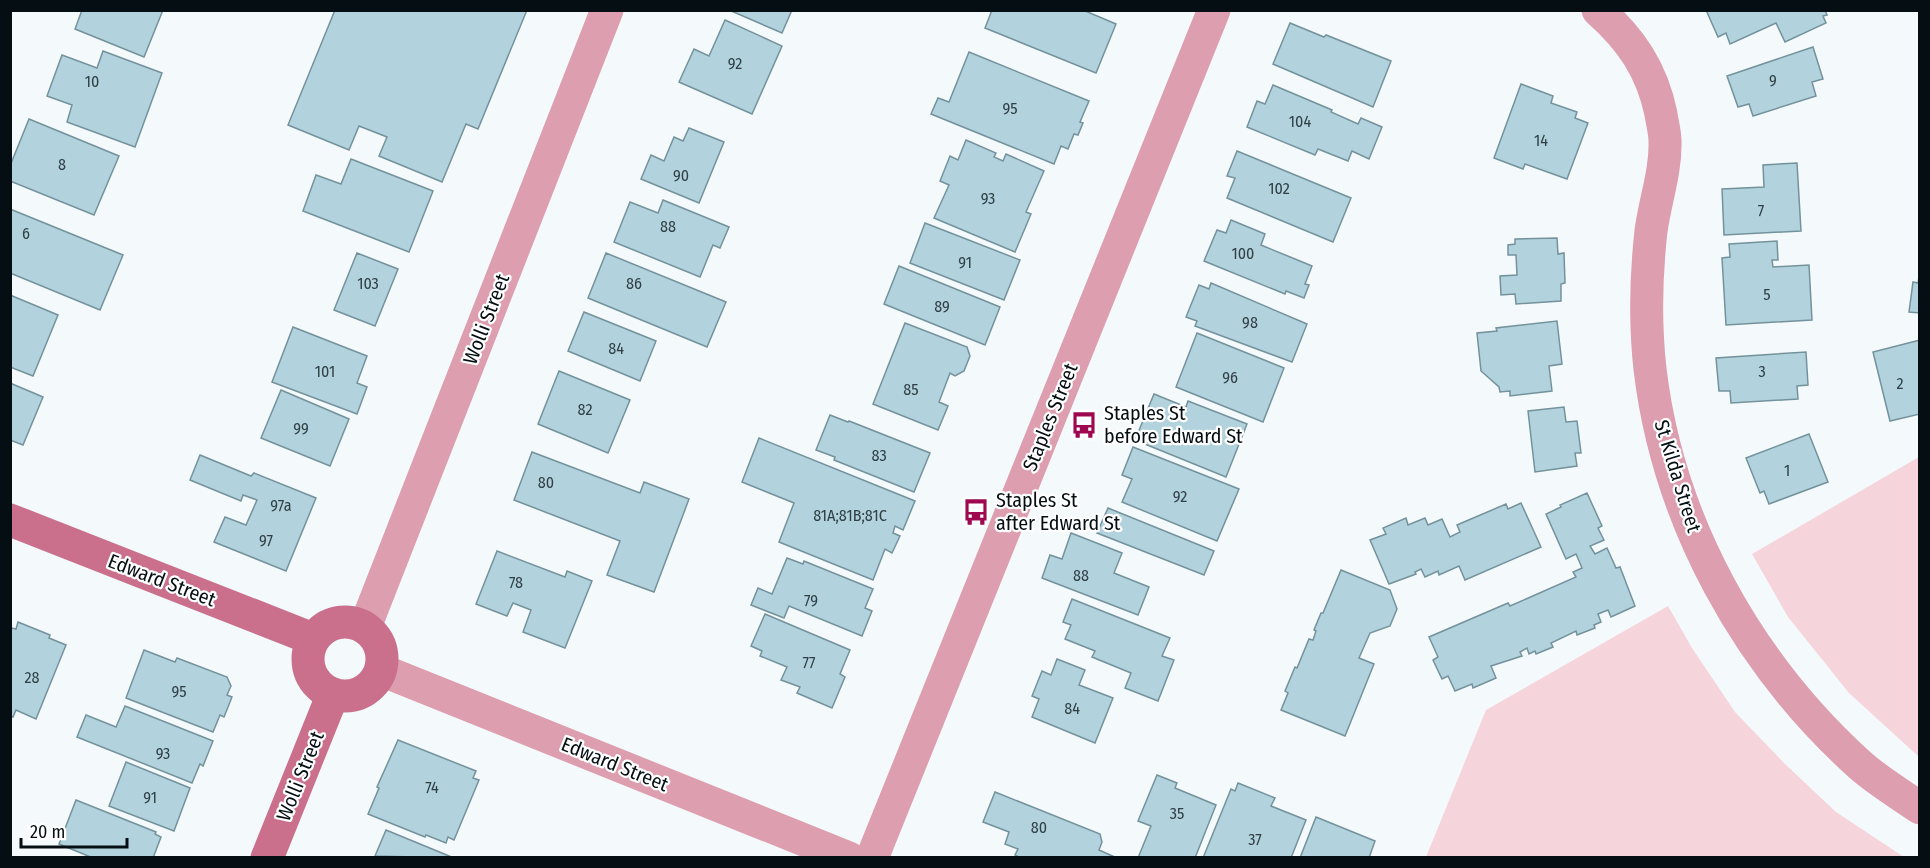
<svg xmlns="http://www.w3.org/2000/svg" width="1930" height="868" font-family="'Fira Sans Condensed',sans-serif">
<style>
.green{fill:#f6d4dc}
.building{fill:#b2d2dd;stroke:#74929c;stroke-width:1.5}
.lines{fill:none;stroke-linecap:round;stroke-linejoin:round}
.street{stroke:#dd9eaf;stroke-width:33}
.secondary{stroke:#ca708c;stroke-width:33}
.labels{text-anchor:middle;stroke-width:4.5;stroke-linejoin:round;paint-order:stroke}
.number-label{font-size:16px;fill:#304046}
.street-label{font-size:20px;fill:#050f13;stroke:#fff}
.poi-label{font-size:20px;fill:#050f13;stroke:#fff;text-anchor:start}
</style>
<rect width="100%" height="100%" fill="#f4fafc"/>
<g class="green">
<path d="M1919 457V757L1849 693 1788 617 1752 554Z"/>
<path d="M1668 606 1692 648 1735 712 1784 763 1836 812 1904 857H1426L1486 710Z"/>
</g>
<g class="building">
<path d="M82 10H163L144 57 75 29Z"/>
<path d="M335 10H527L478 129 466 124 442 182 379 156 387 137 359 126 349 150 288 125Z"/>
<path d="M729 10H792L782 33Z"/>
<path d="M992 10H1083L1116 24 1096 73 985 28Z"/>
<path d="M1706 10H1825L1827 15 1823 16 1826 23 1785 42 1776 23 1730 44 1726 33 1718 37Z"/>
<path d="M725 20 782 46 752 114 679 82 694 49 709 56Z"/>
<path d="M1290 23 1324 37 1326 35 1391 61 1373 107 1273 64Z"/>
<path d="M1813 47 1823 79 1812 82 1816 96 1753 116 1749 104 1738 107 1727 76Z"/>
<path d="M103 51 162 73 135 147 67 122 72 105 47 96 62 55 97 68Z"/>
<path d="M969 52 1089 101 1080 122 1083 123 1078 135 1074 134 1068 149 1061 146 1054 164 931 114 938 98 949 102Z"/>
<path d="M1521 84 1553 96 1551 103 1577 112 1575 118 1588 123 1567 179 1525 164 1523 169 1494 158Z"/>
<path d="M1273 85 1332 110 1331 112 1358 124 1361 118 1382 127 1369 159 1352 151 1348 161 1318 149 1315 155 1247 127 1257 101 1265 104Z"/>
<path d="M29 119 119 156 94 215 10 181V166Z"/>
<path d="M689 128 724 142 699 203 641 179 651 155 664 161 674 137 683 141Z"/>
<path d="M966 140 996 153 994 157 1003 161 1006 154 1044 171 1026 212 1031 214 1015 252 934 218 949 185 940 181 950 156 958 160Z"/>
<path d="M1237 151 1351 198 1333 242 1227 198 1235 178 1227 176Z"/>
<path d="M351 159 433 191 409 252 303 211 316 175 341 184Z"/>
<path d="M1797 163 1801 231 1724 235 1722 189 1764 187 1763 165Z"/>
<path d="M663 200 729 227 720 248 713 245 700 277 614 242 630 202 658 213Z"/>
<path d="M10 209 123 255 100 310 10 273Z"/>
<path d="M1231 220 1265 234 1261 245 1312 266 1305 284 1309 285 1304 298 1286 291 1285 294 1204 261 1217 230 1226 233Z"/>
<path d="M925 223 1020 260 1004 300 910 263Z"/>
<path d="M1557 238 1558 254 1564 253 1565 283 1561 284V301L1516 304 1515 294 1501 295 1500 276 1517 275 1516 255H1508V245L1515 244V239Z"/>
<path d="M1777 241 1778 260H1772L1773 267 1809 265 1812 320 1726 325 1722 258 1730 257 1729 244Z"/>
<path d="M357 253 398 269 375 326 334 310Z"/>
<path d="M606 253 726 302 707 347 588 298Z"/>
<path d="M899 266 1000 307 985 345 884 304Z"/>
<path d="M1920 271V313L1909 312 1913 282 1918 283Z"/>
<path d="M1211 283 1307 324 1292 362 1195 326 1197 321 1186 317 1199 285 1209 289Z"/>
<path d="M10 295 58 315 33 376 10 367Z"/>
<path d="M584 312 656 341 640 381 568 351Z"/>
<path d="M1557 321 1562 364 1549 366 1552 391 1510 396V391L1500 392 1499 387 1481 371 1477 333 1497 331 1496 328Z"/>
<path d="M905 323 967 347 970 356 964 371 955 376 950 373 939 402 948 406 938 430 873 404Z"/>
<path d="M293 327 367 356 357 383 367 387 357 414 272 382Z"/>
<path d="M1197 333 1284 368 1263 422 1176 387Z"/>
<path d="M1920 340V414L1890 421 1873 352Z"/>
<path d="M1806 352 1808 385 1797 386 1798 399 1731 403 1730 391H1719L1716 358Z"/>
<path d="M559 371 630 400 608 453 538 424Z"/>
<path d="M10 383 43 397 23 445 10 440Z"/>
<path d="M281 390 349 419 330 466 261 438Z"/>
<path d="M1154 394 1186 407 1188 401 1247 424 1226 477 1135 440Z"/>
<path d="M1564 407 1566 422 1577 421 1581 453H1575L1577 466 1535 472 1528 411Z"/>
<path d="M830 415 848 422 849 421 930 453 914 492 834 460 835 457 816 450Z"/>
<path d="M1809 434 1828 482 1769 504 1764 491 1760 493 1746 458Z"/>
<path d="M759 438 915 501 903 530 895 526 893 533 900 536 892 553 885 549 873 580 779 542 794 503 742 482Z"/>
<path d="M1133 447 1239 489 1217 541 1122 502 1132 479 1122 475Z"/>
<path d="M532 452 640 493 644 482 689 499 654 592 607 575 620 541 514 500Z"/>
<path d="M200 455 251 476 254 473 316 498 286 571 214 542 225 517 246 525 257 500 243 495 241 501 190 480Z"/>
<path d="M1587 493 1602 526 1598 528 1604 540 1590 546 1595 554 1607 548 1616 568 1620 567 1635 606 1611 617 1608 610 1598 614 1601 622 1594 625 1595 628 1577 635 1576 631 1551 643 1553 647 1536 654 1535 651 1529 654 1527 648 1520 652 1522 656 1491 666 1496 678 1473 688 1472 684 1455 691 1448 676 1442 679 1433 660 1438 657 1429 637 1508 603 1510 606 1576 577 1573 572 1582 568 1576 554 1566 559 1546 514 1561 507 1560 505Z"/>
<path d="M1521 503 1541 547 1465 580 1459 566 1439 575 1438 571 1425 577 1421 569 1415 572 1416 574 1389 584 1370 540 1386 534 1383 528 1406 518 1408 525 1425 518 1428 525 1442 519 1450 537 1460 532 1457 525 1506 504 1508 509Z"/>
<path d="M1108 508 1214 551 1204 575 1097 533Z"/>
<path d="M1071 533 1122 553 1114 573 1149 587 1138 615 1042 578 1050 555 1062 559Z"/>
<path d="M497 551 565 577 567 571 592 581 565 648 523 632 531 610 513 603 507 616 476 604Z"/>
<path d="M787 558 803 564 804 561 873 589 865 608 872 611 862 636 789 606 784 618 751 605 758 588 772 594Z"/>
<path d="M1341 570 1390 590 1397 609 1390 626 1370 633 1359 658 1374 664 1345 736 1281 710 1288 693 1285 691 1295 667 1297 668 1309 639 1313 640 1316 631 1314 630 1321 613H1323Z"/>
<path d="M1072 599 1170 638 1162 656 1174 660 1158 701 1125 688 1131 673 1092 657 1095 651 1065 639 1071 625 1063 622Z"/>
<path d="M765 614 850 650 840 674 845 677 832 708 797 693 800 687 781 680 787 667 760 656 762 651 751 646Z"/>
<path d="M18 622 50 635 49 638 66 645 36 719 16 710 13 717 10 716V632L12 628 16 629Z"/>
<path d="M144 650 175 662 177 658 227 677 231 686 227 695 232 697 224 717 220 715 213 732 126 698Z"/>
<path d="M1057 659 1085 670 1079 685 1113 698 1095 743 1032 717 1039 699 1032 696 1042 671 1051 675Z"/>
<path d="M125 706 213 741 203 766 200 764 192 783 77 737 86 715 116 727Z"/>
<path d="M398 740 476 771 473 778 479 780 454 840 448 837 446 843 426 835 425 837 368 814 379 788 377 787Z"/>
<path d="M126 762 190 788 174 831 109 806Z"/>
<path d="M1157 775 1177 783 1175 788 1216 805 1195 858H1138L1151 826 1138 821Z"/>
<path d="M1238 783 1275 798 1271 806 1306 820 1291 858H1203L1231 789 1235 791Z"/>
<path d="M995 792 1100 834 1102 842 1099 850 1117 858H1021L1015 855 1018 849 1005 844 1009 832 983 822Z"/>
<path d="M76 800 156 832 155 834 161 837 153 858H93L59 844Z"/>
<path d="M1316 817 1375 841 1369 858H1300Z"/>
<path d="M386 830 454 858 375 856Z"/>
</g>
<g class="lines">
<g class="street">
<path d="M1598 10C1631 39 1652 70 1661 114 1662 122 1665 132 1665 141 1666 171 1655 201 1651 231 1646 276 1645 324 1650 369 1668 521 1747 663 1860 765 1878 781 1900 794 1920 808"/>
<path d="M365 627 607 10"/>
<path d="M381 670 849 858"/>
<path d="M872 858 1214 10"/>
</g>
<g class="secondary">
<path d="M10 520 313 639"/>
<circle cx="345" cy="659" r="37"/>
<path d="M267 858 333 694"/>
</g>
</g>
<defs>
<symbol id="bus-bare" viewBox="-9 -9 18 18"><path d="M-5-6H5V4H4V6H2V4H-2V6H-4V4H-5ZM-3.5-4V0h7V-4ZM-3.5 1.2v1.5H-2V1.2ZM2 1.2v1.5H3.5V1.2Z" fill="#9e0850" stroke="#fff" stroke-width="2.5" paint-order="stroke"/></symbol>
</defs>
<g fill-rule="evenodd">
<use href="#bus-bare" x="1065" y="406" width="38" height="38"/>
<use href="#bus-bare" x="957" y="493" width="38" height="38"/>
</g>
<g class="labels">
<g class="number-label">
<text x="735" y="69">92</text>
<text x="1773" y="86">9</text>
<text x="92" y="87">10</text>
<text x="1010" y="114">95</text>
<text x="1300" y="127">104</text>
<text x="1541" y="146">14</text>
<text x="62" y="170">8</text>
<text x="681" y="181">90</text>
<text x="1279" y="194">102</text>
<text x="988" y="204">93</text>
<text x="1761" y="216">7</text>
<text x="668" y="232">88</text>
<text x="26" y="239">6</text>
<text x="1243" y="259">100</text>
<text x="965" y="268">91</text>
<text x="368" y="289">103</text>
<text x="634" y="289">86</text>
<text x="1767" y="300">5</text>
<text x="942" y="312">89</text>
<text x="1250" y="328">98</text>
<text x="616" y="354">84</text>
<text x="325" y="377">101</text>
<text x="1762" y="377">3</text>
<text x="1230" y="383">96</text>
<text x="1900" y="389">2</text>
<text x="911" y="395">85</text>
<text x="585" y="415">82</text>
<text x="301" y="434">99</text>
<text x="879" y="461">83</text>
<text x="1787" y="476">1</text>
<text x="546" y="488">80</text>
<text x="1180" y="502">92</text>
<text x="281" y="511">97a</text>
<text x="850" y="521">81A;81B;81C</text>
<text x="266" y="546">97</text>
<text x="1081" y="581">88</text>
<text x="516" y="588">78</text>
<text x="811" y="606">79</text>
<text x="809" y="668">77</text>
<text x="32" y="683">28</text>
<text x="179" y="697">95</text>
<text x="1072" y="714">84</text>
<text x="163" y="759">93</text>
<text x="432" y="793">74</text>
<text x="150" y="803">91</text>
<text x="1177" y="819">35</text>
<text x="1039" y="833">80</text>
<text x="1255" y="845">37</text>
</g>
<g class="street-label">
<text transform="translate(486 319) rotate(-69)" y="7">Wolli Street</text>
<text transform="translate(1050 417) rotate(-68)" y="7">Staples Street</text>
<text transform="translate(1678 476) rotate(73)" y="7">St Kilda Street</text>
<text transform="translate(162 580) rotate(21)" y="7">Edward Street</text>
<text transform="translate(615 764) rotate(22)" y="7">Edward Street</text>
<text transform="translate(300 776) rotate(-68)" y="7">Wolli Street</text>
</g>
<g class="poi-label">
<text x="1104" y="420">Staples St<tspan x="1104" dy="23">before Edward St</tspan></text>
<text x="996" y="507">Staples St<tspan x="996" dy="23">after Edward St</tspan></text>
</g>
</g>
<rect width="1930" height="868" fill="none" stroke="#050f13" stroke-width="24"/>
<path d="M21 838v9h106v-9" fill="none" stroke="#050f13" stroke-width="3"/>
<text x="30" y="838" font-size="18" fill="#050f13" stroke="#ffffff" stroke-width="4.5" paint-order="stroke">20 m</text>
</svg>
